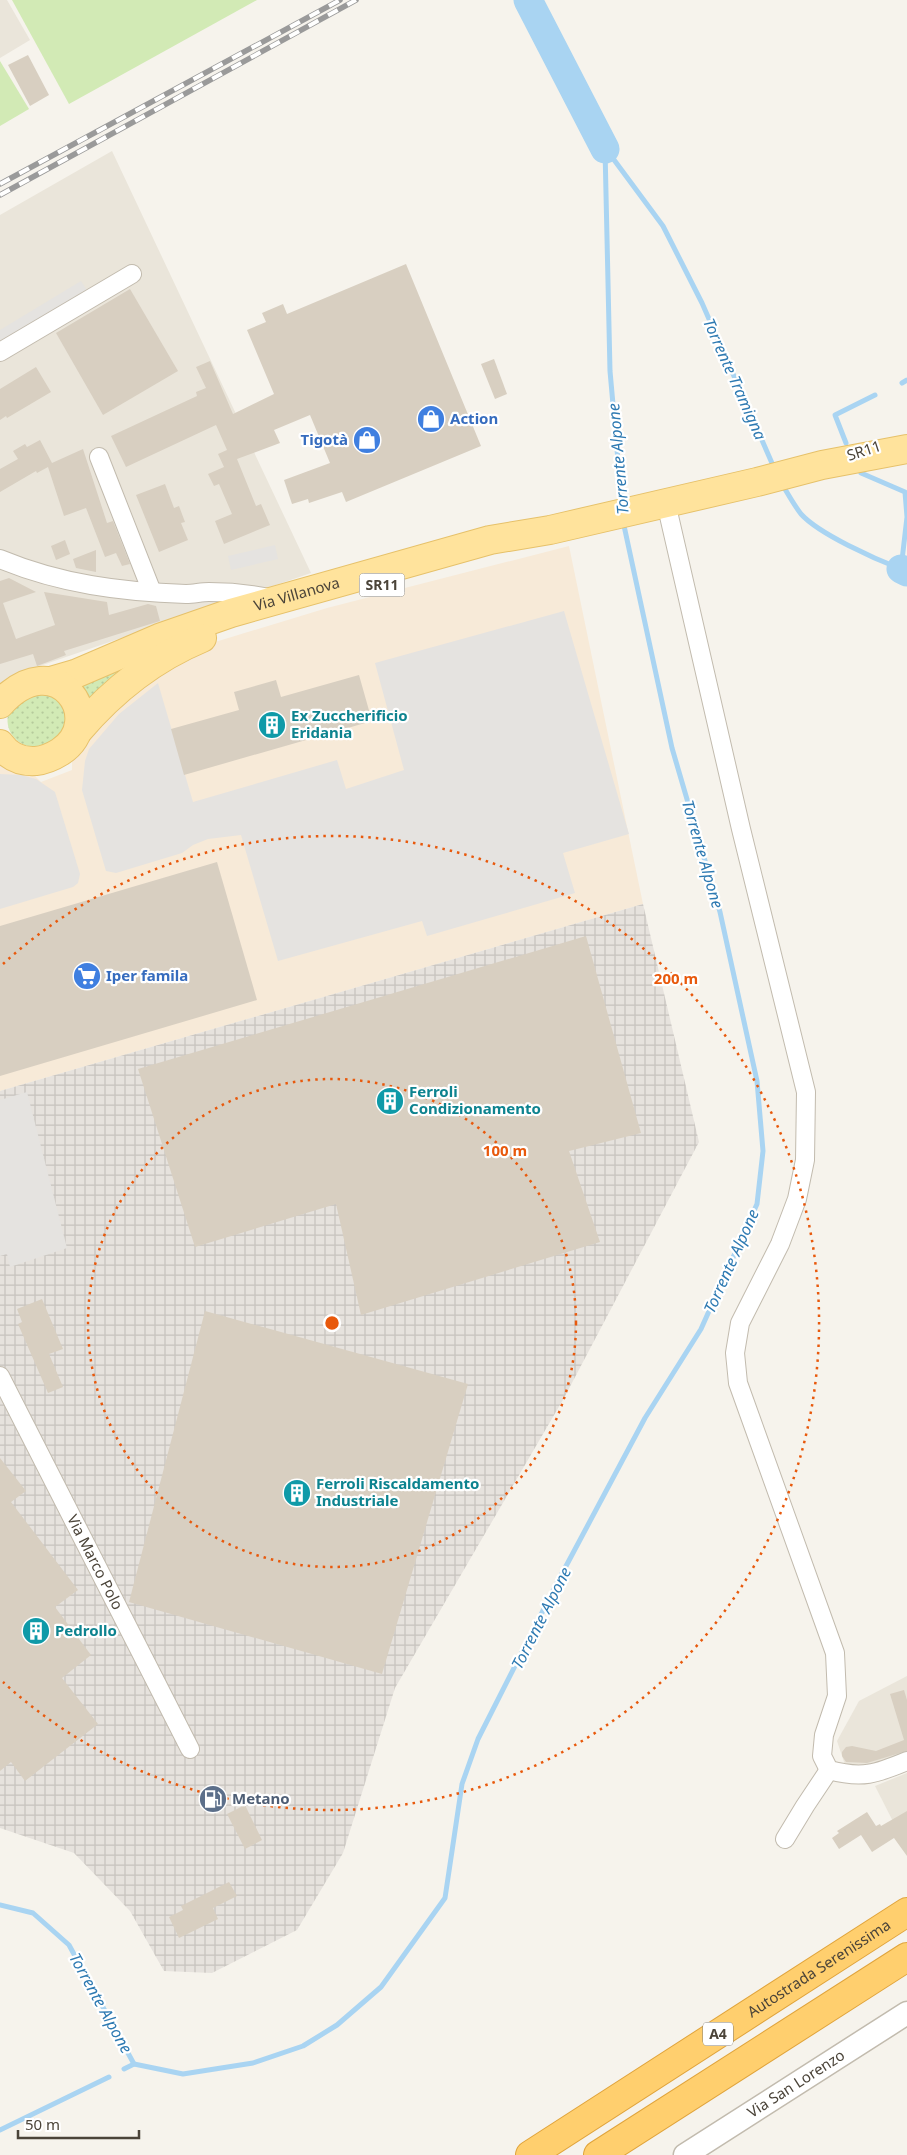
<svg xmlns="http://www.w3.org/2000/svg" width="907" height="2155" font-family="'Noto Sans',sans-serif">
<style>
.residential{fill:#eae5da}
.commercial{fill:#f7ead8}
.industrial{fill:url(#industrial-grid)}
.grass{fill:url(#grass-dots)}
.garden{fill:#d2eab5}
.parking{fill:#e5e3e0}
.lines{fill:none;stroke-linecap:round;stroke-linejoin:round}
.stream{stroke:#a9d4f2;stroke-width:5}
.river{stroke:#a9d4f2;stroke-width:29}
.building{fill:#d8cfc1}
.minor-casing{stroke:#c2bbae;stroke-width:20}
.tertiary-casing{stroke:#c2bbae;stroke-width:25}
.primary-casing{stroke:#e6c16a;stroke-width:30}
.motorway-casing{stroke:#e0a43c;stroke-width:30}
.minor{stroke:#fff;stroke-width:18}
.tertiary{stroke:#fff;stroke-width:22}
.primary{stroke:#ffe39c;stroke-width:28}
.motorway{stroke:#ffcf6e;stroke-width:28}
.rail-casing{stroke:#9a9a9a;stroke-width:5.5}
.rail{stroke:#fff;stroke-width:4;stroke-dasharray:11;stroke-linecap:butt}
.ring{fill:none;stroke:#e8590c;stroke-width:2.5;stroke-dasharray:2.5 5}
.labels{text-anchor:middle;stroke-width:4.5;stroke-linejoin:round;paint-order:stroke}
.shield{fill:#fff;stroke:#817c74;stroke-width:1}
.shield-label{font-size:14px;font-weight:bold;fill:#4b4439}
.shop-label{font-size:15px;font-weight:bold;fill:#366cbe;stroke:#fff;text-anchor:start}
.street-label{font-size:15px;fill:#4b4439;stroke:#fff}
.culture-label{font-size:15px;font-weight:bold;fill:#0d838f;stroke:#fff;text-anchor:start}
.service-label{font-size:15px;font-weight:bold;fill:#4e5e75;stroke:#fff;text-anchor:start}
.water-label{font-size:16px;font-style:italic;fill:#2e7ab2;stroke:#fff}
.centre{fill:#e8590c;stroke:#fff;stroke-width:2.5}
.ring-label{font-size:15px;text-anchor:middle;font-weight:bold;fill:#e8590c;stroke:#fff;stroke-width:4.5;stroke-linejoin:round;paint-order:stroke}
</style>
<defs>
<pattern id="industrial-grid" width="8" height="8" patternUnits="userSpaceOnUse" patternTransform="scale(1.25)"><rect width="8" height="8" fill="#e6e2dd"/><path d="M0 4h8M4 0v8" fill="none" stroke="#c7c3be"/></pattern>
<pattern id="grass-dots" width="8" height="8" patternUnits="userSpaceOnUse" patternTransform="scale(1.25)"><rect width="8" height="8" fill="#d2eab5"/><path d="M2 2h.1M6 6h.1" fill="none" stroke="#b6ca9c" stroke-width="1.8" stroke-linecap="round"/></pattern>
</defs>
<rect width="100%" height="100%" fill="#f6f3ec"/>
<g class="residential">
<path d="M0 0H7L30 40 0 58Z"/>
<path d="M112 151 311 573 31 669 0 684V215Z"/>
<path d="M907 1676V1753L872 1768 845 1765 837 1741 859 1701Z"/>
<path d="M907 1773V1849L875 1786Z"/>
</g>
<path class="commercial" d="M569 546 643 904 0 1091V766L11 767 33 774 41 782 72 770V758L96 721 202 646 327 608Z"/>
<path class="industrial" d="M643 904 699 1142 564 1398 395 1688 343 1853 297 1930 212 1973 164 1971 130 1911 74 1853 0 1828V1091Z"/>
<g class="grass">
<path d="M131 662 88 701 76 686Z"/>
<path d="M38 693 58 697 68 717C66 723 63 733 58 738 34 760 0 739 9 711 16 702 28 698 38 693Z"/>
</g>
<g class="garden">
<path d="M12 0H257L69 104Z"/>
<path d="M0 61 29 109 0 126Z"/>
</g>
<g class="parking">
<path d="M81 281 88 292 0 344V330Z"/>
<path d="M275 545 278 559 231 570 228 556Z"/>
<path d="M564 611 629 834 563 853 575 893 427 936 422 921 278 961 241 835 208 839 193 845 182 853 116 873 106 871 82 790 85 761 89 749 119 714 158 683 193 802 337 760 346 789 404 770 375 663Z"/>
<path d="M0 774 21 775 36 779 55 792 80 874 78 883 73 887 0 909Z"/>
<path d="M27 1092 67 1248 10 1267 7 1254 0 1256V1100Z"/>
</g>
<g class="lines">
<g class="stream">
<path d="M605 149 610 371 622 505"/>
<path d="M606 149 663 226 702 303 775 470"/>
<path d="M902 383 907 380"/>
<path d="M846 443 835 415 875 395"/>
<path d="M782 484C788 494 794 505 801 514 819 534 875 559 901 569L907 517 905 492 861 473"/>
<path d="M0 1905 33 1913 69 1945 134 2064 183 2074 253 2063 303 2046 337 2025 381 1987 445 1898 462 1784 478 1739 557 1583 645 1418 701 1329 757 1204 763 1151 757 1081 720 912 672 748 623 521"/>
<path d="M124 2069 134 2064"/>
<path d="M0 2130 109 2077"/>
</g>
<g class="river">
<path d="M528 0 605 149"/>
<path d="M901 569 907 572"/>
</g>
</g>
<g class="building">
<path d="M28 55 49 95 30 106 8 65Z"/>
<path d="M406 264 481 446 346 502 342 492 309 503 308 499 292 504 284 480 330 463 310 415 274 430 280 443 237 459 256 506 261 504 270 525 224 544 215 521 232 514 219 484 214 486 208 474 224 467 218 454 227 450 216 425 126 467 111 436 197 396 196 392 206 388 196 367 210 361 233 414 274 394 247 330 266 322 262 313 283 304 287 314Z"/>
<path d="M130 289 178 371 103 415 56 333Z"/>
<path d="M494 359 507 394 495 399 481 364Z"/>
<path d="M36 367 51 392 7 418 6 416 0 420V389Z"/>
<path d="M40 440 52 463 83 449 107 523 113 521 130 564 122 566 116 553 105 557 86 508 64 516 48 467 37 473 36 471 0 492V469L18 459 13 451 25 444 27 447Z"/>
<path d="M165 484 174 508 179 506 185 522 181 523 188 540 159 552 136 495Z"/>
<path d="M65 540 70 554 56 560 51 546Z"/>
<path d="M96 550V572L76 568 73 559Z"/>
<path d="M9 578 36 592 3 603 16 639 55 625 44 592 107 602 109 615 148 604 156 606 160 621 64 651 66 655 37 666 33 654 0 664V581Z"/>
<path d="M359 675 372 721 184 775 171 729 239 710 234 692 276 680 281 697Z"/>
<path d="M217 862 257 1000 0 1076V926Z"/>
<path d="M586 936 641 1133 569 1151 600 1242 361 1315 336 1204 195 1247 138 1069Z"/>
<path d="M42 1299 63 1349 49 1354 63 1387 48 1393 18 1324 22 1322 17 1309Z"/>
<path d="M205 1311 468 1384 382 1674 129 1602Z"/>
<path d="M0 1458 26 1491 11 1502 78 1590 55 1607 91 1655 62 1678 98 1724 25 1781 11 1762 0 1771Z"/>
<path d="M904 1690 907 1700V1751L867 1763 846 1762 842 1756V1752L846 1747 852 1746 876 1751 904 1740 890 1694Z"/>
<path d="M245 1805 262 1840 245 1849 227 1814Z"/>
<path d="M907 1811V1856L894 1838 872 1852 861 1835 839 1849 832 1838 839 1833 837 1831 867 1812 876 1826 880 1824 881 1826Z"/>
<path d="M229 1882 237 1896 213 1908 218 1919 179 1938 169 1917 183 1910 181 1906Z"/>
</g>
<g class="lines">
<defs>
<g id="minor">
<path d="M0 352 132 274"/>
<path d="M99 457 152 592"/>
<path d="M666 503 741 829 806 1092 805 1160 797 1199 780 1244 740 1323 735 1353 738 1383 835 1653 837 1696 824 1735 822 1756 829 1770C862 1779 876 1774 907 1761"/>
<path d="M0 559C60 584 122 592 186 594 194 594 201 592 209 592 229 592 250 594 270 598"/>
<path id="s1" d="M0 1376 190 1749"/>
<path d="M785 1839 805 1806 829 1770"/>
</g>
<g id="tertiary">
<path id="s2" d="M685 2155 907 2013"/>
</g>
<g id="primary">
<path id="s3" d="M51 681 75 674 159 638 231 613 490 540 550 530 757 482 822 465 907 449"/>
<path d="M0 704C56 642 109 720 60 752 52 757 46 760 36 761 21 762 9 757 0 744"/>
<path d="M78 731C112 691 154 658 202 638"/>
</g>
<g id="motorway">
<path id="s4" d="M530 2155 907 1912"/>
<path d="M598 2155 907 1957"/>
</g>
</defs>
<use href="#minor" class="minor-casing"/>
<use href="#tertiary" class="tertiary-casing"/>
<use href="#primary" class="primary-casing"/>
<use href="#motorway" class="motorway-casing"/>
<use href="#minor" class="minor"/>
<use href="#tertiary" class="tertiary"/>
<use href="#primary" class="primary"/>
<use href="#motorway" class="motorway"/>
<defs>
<g id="rail">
<path d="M0 184 340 0"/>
<path d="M0 195 356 0"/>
</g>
</defs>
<use href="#rail" class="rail-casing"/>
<use href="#rail" class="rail"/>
</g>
<g class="ring">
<circle cx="332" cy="1323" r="244"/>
<path d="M3 964A487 487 0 1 1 3 1682"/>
</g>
<defs>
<symbol id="shop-disc" viewBox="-11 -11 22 22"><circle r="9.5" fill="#3f7fe0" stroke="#fff"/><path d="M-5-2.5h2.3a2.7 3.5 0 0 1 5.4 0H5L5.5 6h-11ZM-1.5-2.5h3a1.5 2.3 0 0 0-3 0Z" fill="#fff"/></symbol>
<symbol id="building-disc" viewBox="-11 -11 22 22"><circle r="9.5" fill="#0f9aa8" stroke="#fff"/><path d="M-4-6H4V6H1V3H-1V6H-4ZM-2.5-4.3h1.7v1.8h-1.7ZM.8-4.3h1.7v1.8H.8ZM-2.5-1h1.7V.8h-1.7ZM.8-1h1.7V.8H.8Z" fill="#fff"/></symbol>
<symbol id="supermarket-disc" viewBox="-11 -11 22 22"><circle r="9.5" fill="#3f7fe0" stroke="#fff"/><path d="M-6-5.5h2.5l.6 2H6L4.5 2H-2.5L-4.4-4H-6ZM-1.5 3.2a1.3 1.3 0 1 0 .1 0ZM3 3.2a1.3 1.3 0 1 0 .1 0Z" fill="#fff"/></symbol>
<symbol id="fuel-disc" viewBox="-11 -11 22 22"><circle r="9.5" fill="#5c6f8a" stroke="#fff"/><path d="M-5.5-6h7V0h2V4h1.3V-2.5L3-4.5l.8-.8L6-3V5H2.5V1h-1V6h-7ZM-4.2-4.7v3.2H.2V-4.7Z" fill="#fff"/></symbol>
</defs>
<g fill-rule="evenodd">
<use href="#shop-disc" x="415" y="403" width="32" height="32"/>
<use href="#shop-disc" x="351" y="424" width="32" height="32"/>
<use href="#building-disc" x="256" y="709" width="32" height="32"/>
<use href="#supermarket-disc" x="71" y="960" width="32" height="32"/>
<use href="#building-disc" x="374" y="1085" width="32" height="32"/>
<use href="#building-disc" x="281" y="1477" width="32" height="32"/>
<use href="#building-disc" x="20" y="1615" width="32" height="32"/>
<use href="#fuel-disc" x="197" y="1783" width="32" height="32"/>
</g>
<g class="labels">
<g class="shield">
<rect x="359.5" y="573.5" width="45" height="23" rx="4"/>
<rect x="703" y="2022.5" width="30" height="23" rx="4"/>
</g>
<g class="shield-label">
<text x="382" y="590">SR11</text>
<text x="718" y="2039">A4</text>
</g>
<g class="shop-label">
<text x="450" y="424">Action</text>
<text x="348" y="445" text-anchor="end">Tigotà</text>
<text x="106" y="981">Iper famila</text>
</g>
<g class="street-label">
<text transform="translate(864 451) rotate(-18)" y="5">SR11</text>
<text dy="5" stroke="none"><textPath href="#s3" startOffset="261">Via Villanova</textPath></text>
<text dy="5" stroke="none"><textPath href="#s1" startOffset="209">Via Marco Polo</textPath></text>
<text dy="5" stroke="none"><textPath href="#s4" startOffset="344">Autostrada Serenissima</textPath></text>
<text dy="5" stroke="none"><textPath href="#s2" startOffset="132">Via San Lorenzo</textPath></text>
</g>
<g class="culture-label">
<text x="291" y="721">Ex Zuccherificio<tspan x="291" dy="17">Eridania</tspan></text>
<text x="409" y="1097">Ferroli<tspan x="409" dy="17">Condizionamento</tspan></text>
<text x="316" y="1489">Ferroli Riscaldamento<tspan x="316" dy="17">Industriale</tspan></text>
<text x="55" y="1636">Pedrollo</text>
</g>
<g class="service-label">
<text x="232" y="1804">Metano</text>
</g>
<g class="water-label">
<text transform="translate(735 379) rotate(66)" y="6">Torrente Tramigna</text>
<text transform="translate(618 459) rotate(-95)" y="6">Torrente Alpone</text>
<text transform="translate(703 854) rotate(74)" y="6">Torrente Alpone</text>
<text transform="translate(731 1261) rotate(-66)" y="6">Torrente Alpone</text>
<text transform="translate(541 1618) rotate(-63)" y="6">Torrente Alpone</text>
<text transform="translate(101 2003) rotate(61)" y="6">Torrente Alpone</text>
</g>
</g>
<circle cx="332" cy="1323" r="8" class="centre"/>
<g class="ring-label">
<text x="676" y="984">200 m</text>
<text x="505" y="1156">100 m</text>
</g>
<path d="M18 2130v8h121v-8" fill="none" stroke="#4b4439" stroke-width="2.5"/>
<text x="25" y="2130" font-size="15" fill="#4b4439" stroke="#ffffff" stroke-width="4" paint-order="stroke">50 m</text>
</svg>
